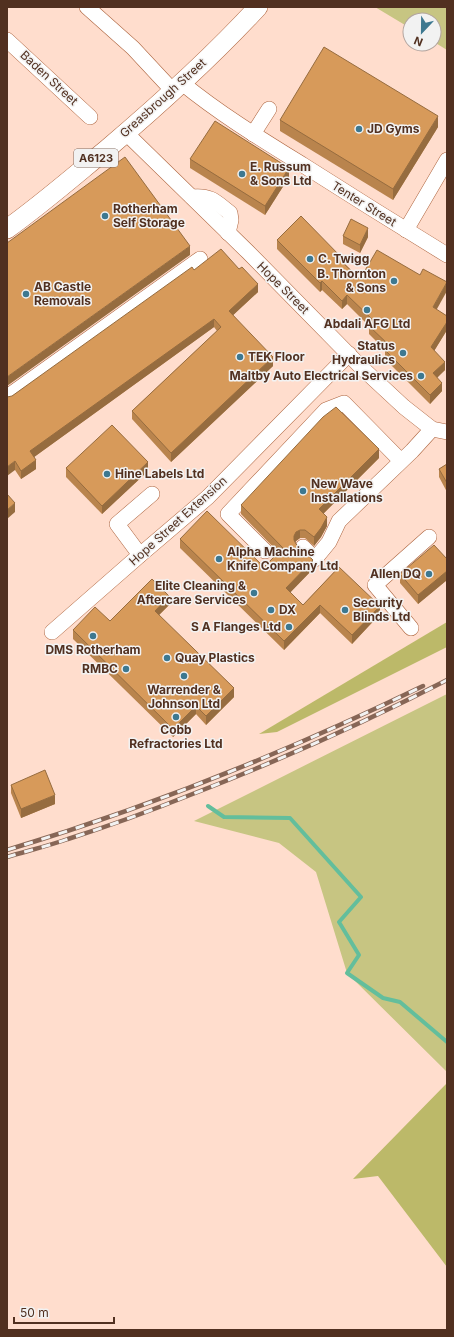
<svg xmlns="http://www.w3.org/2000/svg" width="454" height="1337" font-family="Inter,sans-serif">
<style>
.green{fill:#c7c582}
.forest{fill:#bcb969}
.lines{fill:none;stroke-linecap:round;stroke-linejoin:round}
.stream{stroke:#63be9c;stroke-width:4}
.minor-casing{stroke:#ae643e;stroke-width:16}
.major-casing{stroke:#ae643e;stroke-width:20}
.minor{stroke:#fff;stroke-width:15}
.major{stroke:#fff;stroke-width:19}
.rail-casing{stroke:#876656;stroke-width:4.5}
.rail{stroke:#f2f2f2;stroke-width:3;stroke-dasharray:9;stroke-linecap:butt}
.wall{fill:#b9844d}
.shaded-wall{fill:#966c3f}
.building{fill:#d79a5a;stroke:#966c3f}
.poi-dot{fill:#3d7890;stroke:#f2f2f2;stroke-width:1.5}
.labels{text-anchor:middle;stroke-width:3;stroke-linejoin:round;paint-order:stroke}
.shield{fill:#f2f2f2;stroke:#816a5f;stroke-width:1}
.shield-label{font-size:11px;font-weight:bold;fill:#513020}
.street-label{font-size:12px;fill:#513020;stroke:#f2f2f2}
.poi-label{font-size:12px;font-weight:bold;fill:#513020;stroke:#f2f2f2;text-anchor:start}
</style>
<rect width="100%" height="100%" fill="#ffddcd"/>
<g class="green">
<path d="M375 7H447V50L434 42V20H410V28Z"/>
<path d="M447 694V1072L347 973 316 872 279 843 194 821Z"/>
</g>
<g class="forest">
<path d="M447 622V647L277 732 259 734Z"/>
<path d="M447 1083V1267L378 1176 353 1179Z"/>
</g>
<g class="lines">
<path class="stream" d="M208 806 224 817 290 818 361 897 339 922 359 955 347 973 383 998 400 1002 447 1042"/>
<defs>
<g id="minor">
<path d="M87 7 133 48 173 91"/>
<path d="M7 40 90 117"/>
<path d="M182 83C220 114 261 139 303 165 350 195 398 225 447 255"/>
<path d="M126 133 248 252 362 368 404 407 432 429 447 432"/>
<path d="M253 134 269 109"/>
<path d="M192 197C211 195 216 202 230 213L231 220 228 233"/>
<path d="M406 230 447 160"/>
<path d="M7 397 200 259"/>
<path d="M303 547 315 559 329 542 339 521 412 451 432 429"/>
<path d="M265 551 228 514 326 410 344 403 401 461"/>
<path d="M140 555 117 524 152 494"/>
<path d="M411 628 375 585 429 537"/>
<path d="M52 632 140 555 208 497 349 354"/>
</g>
<path id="major" d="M7 229C42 204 74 176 107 149 160 104 211 58 258 7"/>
</defs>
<use href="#minor" class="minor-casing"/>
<use href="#major" class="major-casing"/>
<use href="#minor" class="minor"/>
<use href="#major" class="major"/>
<defs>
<g id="rail">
<path d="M7 850C150 807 289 751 423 686"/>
<path d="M7 857C27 851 48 846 68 839 109 826 150 811 190 795 278 761 364 723 447 680"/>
</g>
</defs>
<use href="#rail" class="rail-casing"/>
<use href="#rail" class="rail"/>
</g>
<g class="wall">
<path d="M280 120 438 127 393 200 280 131Z"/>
<path d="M190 159 289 177 265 215 190 168Z"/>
<path d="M343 236 368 237 360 253 343 244Z"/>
<path d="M277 240 344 263 360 279 436 310 447 316V330L434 351 445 370 437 377 442 391 430 404 385 359V350L369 334V326L347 304 342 309 322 290 320 292 277 249Z"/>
<path d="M194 270 258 292 233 315 273 366 171 462 132 419V411L217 331 214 327 34 457 36 469 21 479 15 470 12 396Z"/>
<path d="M379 458 323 514 327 526 321 537 314 546 305 538H300L296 541 295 543 313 569 290 592 303 605 339 567 380 614 352 644 320 613 284 650 180 548V539L264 567 278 552 241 514V505Z"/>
<path d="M447 464V492L439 477V469Z"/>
<path d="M66 468 148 471 102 514 66 477Z"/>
<path d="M447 559V580L418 604 400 583V574Z"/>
<path d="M169 605 159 615 234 697 206 725 196 714 173 737 73 639V630L110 621Z"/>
<path d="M11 785 55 804 21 818 11 793Z"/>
</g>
<g class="shaded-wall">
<path d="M438 116V127L393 200V189Z"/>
<path d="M289 168V177L265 215V206Z"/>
<path d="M368 228V237L360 253V245Z"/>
<path d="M190 246V255L7 386V377Z"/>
<path d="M322 281V290L320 292V283Z"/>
<path d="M447 282V291L433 316V307Z"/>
<path d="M258 284V292L229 319V311Z"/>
<path d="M347 295V304L342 309V301Z"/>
<path d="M214 319V327L30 460V451Z"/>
<path d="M447 322V330L431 356V347Z"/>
<path d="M273 357V366L171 462V453Z"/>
<path d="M445 362V370L433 382V373Z"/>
<path d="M442 383V391L430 404V395Z"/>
<path d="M379 449V458L319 518V509Z"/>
<path d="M36 460V469L21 479V471Z"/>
<path d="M15 461V470L7 476V467Z"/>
<path d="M148 462V471L102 514V506Z"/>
<path d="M15 503V512L7 519V510Z"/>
<path d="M327 517V526L321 537 314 546V537Z"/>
<path d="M300 530V538L296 541 294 544V536L296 532Z"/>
<path d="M313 560V569L286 597V588Z"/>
<path d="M447 571V580L418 604V595Z"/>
<path d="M169 596V605L155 619V611Z"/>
<path d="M320 605V613L284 650V641Z"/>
<path d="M380 606V614L352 644V635Z"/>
<path d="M234 688V697L206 725V716Z"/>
<path d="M196 706V714L173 737V729Z"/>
<path d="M55 795V804L21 818V809Z"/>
</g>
<g class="building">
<path d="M324 47 438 116 393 189 280 120Z"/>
<path d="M215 121 289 168 265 206 190 159Z"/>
<path d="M125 157 190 246 7 377V243Z"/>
<path d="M301 216 344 260 342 262 360 279 377 250 420 275 423 269 447 282 433 307 447 316V322L431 347 445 362 433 373 442 383 430 395 385 350 390 346 369 326 374 321 347 295 342 301 322 281 320 283 277 240Z"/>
<path d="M351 219 368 228 360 245 343 236Z"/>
<path d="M221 249 239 269 242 267 258 284 229 311 273 357 171 453 132 411 221 327 214 319 30 451 36 460 21 471 15 461 7 467V397L12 396 192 267 194 270Z"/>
<path d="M336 407 379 449 319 509 327 517 321 528 314 537 305 530H300L296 532 294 536V540L296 544 313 560 286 588 303 605 339 567 380 606 352 635 320 605 284 641 180 539 207 511 264 567 283 548 241 505 323 417Z"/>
<path d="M112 425 148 462 102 506 66 468Z"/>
<path d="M447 464V483L439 469Z"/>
<path d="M7 494 15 503 7 510Z"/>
<path d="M434 545 447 559V571L418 595 400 574Z"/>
<path d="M152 579 169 596 155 611 234 688 206 716 196 706 173 729 73 630 95 607 110 621Z"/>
<path d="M45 770 55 795 21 809 11 785Z"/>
</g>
<g class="poi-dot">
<circle cx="359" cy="129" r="4"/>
<circle cx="242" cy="174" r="4"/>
<circle cx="105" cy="216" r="4"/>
<circle cx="310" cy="259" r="4"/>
<circle cx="394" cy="281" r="4"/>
<circle cx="26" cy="294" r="4"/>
<circle cx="367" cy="310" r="4"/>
<circle cx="403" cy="353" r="4"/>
<circle cx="240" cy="357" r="4"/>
<circle cx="421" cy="376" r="4"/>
<circle cx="107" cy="474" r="4"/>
<circle cx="303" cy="491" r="4"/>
<circle cx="219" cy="559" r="4"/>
<circle cx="429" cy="574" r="4"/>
<circle cx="254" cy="593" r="4"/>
<circle cx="271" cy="610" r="4"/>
<circle cx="345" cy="610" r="4"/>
<circle cx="289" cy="627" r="4"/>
<circle cx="93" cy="636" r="4"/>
<circle cx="167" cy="658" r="4"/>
<circle cx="126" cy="669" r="4"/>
<circle cx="184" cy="676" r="4"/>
<circle cx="176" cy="717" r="4"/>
</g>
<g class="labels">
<rect class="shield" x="74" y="149" width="44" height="18" rx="3"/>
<g class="shield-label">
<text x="96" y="162">A6123</text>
</g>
<g class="street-label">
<text transform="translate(49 78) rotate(43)" y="4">Baden Street</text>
<text transform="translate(163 98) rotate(-42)" y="4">Greasbrough Street</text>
<text transform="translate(364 204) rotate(32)" y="4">Tenter Street</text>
<text transform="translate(283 288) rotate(45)" y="4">Hope Street</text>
<text transform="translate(178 521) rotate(-42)" y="4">Hope Street Extension</text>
</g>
<g class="poi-label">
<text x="367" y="133">JD Gyms</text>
<text x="250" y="171">E. Russum<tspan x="250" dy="14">&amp; Sons Ltd</tspan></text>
<text x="113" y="213">Rotherham<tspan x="113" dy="14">Self Storage</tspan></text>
<text x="318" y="263">C. Twigg</text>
<text x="386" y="278" text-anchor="end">B. Thornton<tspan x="386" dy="14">&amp; Sons</tspan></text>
<text x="34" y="291">AB Castle<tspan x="34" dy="14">Removals</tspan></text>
<text x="367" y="328" text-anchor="middle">Abdali AFG Ltd</text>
<text x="395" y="350" text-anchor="end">Status<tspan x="395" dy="14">Hydraulics</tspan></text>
<text x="248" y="361">TEK Floor</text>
<text x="413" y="380" text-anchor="end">Maltby Auto Electrical Services</text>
<text x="115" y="478">Hine Labels Ltd</text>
<text x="311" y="488">New Wave<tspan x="311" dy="14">Installations</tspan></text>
<text x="227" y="556">Alpha Machine<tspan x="227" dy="14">Knife Company Ltd</tspan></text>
<text x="421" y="578" text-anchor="end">Allen DQ</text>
<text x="246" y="590" text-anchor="end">Elite Cleaning &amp;<tspan x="246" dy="14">Aftercare Services</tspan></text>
<text x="353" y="607">Security<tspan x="353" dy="14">Blinds Ltd</tspan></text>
<text x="279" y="614">DX</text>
<text x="281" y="631" text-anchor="end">S A Flanges Ltd</text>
<text x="93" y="654" text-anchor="middle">DMS Rotherham</text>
<text x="175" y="662">Quay Plastics</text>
<text x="118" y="673" text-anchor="end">RMBC</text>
<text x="184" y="694" text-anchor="middle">Warrender &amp;<tspan x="184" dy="14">Johnson Ltd</tspan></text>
<text x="176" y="734" text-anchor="middle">Cobb<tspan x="176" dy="14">Refractories Ltd</tspan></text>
</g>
</g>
<rect width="454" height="1337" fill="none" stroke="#513020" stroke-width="16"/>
<g transform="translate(422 32) rotate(202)"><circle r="19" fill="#f2f2f2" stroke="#b2a49e"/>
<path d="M0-3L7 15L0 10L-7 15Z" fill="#3d7890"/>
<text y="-6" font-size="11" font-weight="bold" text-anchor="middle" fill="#513020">N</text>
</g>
<path d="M14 1317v6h100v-6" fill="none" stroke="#513020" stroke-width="2"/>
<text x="20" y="1317" font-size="12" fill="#513020" stroke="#f2f2f2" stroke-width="3" paint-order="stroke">50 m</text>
</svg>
